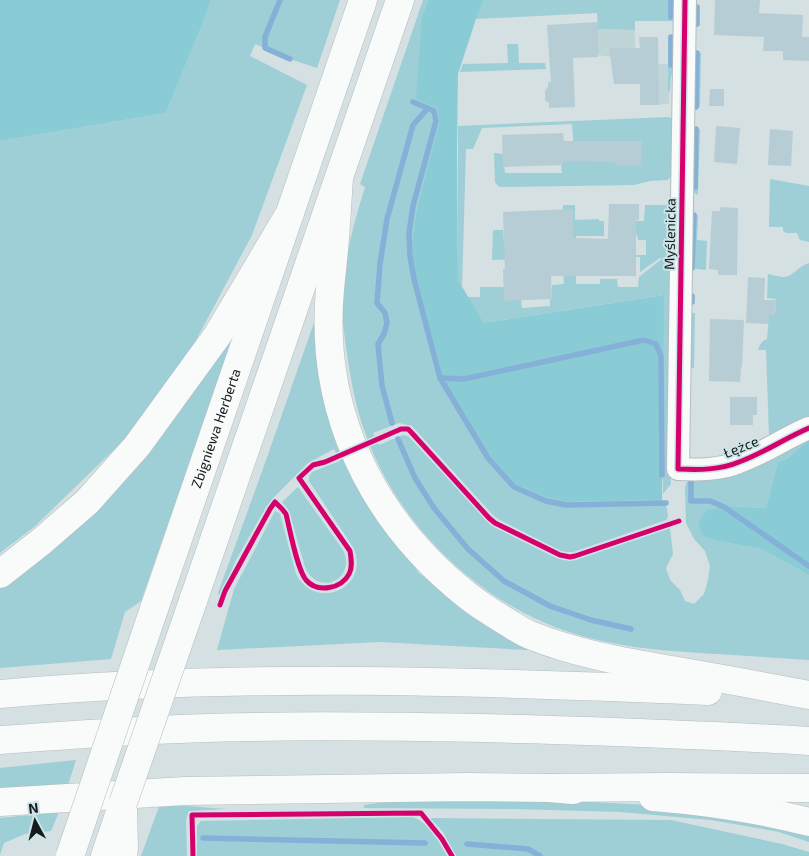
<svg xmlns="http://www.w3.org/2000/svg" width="809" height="856" font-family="'Exo 2',sans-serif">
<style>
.built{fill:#c0d5d8}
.green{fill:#9eced6}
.forest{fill:#89ccd5}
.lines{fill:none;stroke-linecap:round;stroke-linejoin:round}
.stream{stroke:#85b0d7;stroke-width:5.5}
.building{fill:#b7cdd5}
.street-casing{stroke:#b5bebf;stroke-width:24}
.secondary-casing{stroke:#b5bebf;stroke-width:29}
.highway-casing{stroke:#b5bebf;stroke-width:29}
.street{stroke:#f9fafa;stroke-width:22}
.secondary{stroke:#f9fafa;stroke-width:28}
.highway{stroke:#f9fafa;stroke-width:28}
.secondary-bridge-casing{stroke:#b5bebf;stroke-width:29;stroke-linecap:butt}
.secondary-bridge{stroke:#f9fafa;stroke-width:28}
.cycleway-casing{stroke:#cee4e7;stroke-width:8}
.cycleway{stroke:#d6006c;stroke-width:5}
.labels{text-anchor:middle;stroke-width:4;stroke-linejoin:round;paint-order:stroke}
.street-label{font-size:14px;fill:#131b1c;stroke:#cee4e7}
</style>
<rect width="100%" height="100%" fill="#d4e0e1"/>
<g class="built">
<path d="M598 29 635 30V48L611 57 598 55Z"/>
<path d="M658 64H669V104L640 105V84Z"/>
</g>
<g class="green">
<path d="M211 0H340L317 68 290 59 255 44 250 56 307 85 252 235 186 359 131 433 34 527 0 553V141L166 113 204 20Z"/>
<path d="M423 0H428L422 16 439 122 417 207 413 234 566 502 662 500 667 508 668 517 666 520 573 552H567L561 551 500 520 493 515 412 426 399 423 373 433 379 445 403 435 408 436 492 526 552 556 560 559 575 560 670 528 673 554 666 568 670 580 680 590 685 601 694 604 704 594 708 580 710 566 705 551 694 539 686 523 685 488 686 483 690 479 809 439 787 459 778 462 766 508 730 506 718 541 761 549 809 575V660C779 658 748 656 718 654 662 651 607 647 555 627 470 594 397 521 366 435 356 409 351 381 347 354 345 336 341 317 342 299 343 261 354 223 365 187L360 184Z"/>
<path d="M484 0H676L675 21H635V30L598 29 597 13 476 19Z"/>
<path d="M676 36 675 71 671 76 670 91 668 92V37Z"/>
<path d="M507 44H518L519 63H545L546 69 460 72 463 64 508 63Z"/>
<path d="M693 53H701L700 107H692Z"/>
<path d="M669 117 675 121 674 174 670 178 667 180 650 181 634 185 501 187 498 186 495 182 494 153 503 154 505 173H562L561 165 563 164V161L574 150 572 124 482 128 473 149H466L462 287 458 280V126Z"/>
<path d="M693 129H700L698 195 691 191Z"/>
<path d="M770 179 809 186V242L800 240 797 233H786L783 231V227H769Z"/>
<path d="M667 204H673L669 458 671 484 663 494V295L484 323 468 297H480V287H504L521 300 522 308 550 306V299L552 298V285L564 284 562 257 492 260 493 230H503L504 243 563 227V205H575V220L599 219V221H604V236H576V284H600V279H617L618 287H638L639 277 663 258H660L640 272V257H636V255H646V240H638L637 235H608L609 221H644L645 205H666Z"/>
<path d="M690 215H698L697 240 707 241 706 270 689 268Z"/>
<path d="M809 263V423L759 445 757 441 769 435 766 350H758C760 344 762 341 767 339L769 315H775L776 299 767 298 768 274C773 275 780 277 784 277 793 277 798 266 809 263Z"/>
<path d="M245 305 141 601 125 612 111 659 0 668V586Z"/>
<path d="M688 313H695L694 368H686Z"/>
<path d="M317 314 384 526 419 573 465 610 552 653 550 658 529 650 379 642 217 650 234 589 275 511 278 512 280 514 296 574C316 613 372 587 353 547L309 481V476L312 472 340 461 334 449 308 463 275 496 266 507 236 560 220 596 218 593 264 466Z"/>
<path d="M298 487 343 550C357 580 317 597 305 567L289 511 282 502Z"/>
<path d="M76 760 68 785 0 791V768Z"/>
<path d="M392 801 592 802 668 806 809 833V842L779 832 711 820 620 812 516 809 364 808V805Z"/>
<path d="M160 804 226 809 189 811 186 820 187 856H141Z"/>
<path d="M59 812 51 831 25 834 4 843 0 855V818Z"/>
<path d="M412 817C429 822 439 842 447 856H197V826L201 821Z"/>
<path d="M430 818 671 820 782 844 809 852V856H456L443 832Z"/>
</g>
<g class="forest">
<path d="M0 0H211L204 20 166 113 0 141Z"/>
<path d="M428 0H484L476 19 458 74 457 148 458 280 484 323 664 295 662 500 566 502 546 497 515 484 490 456 443 378 417 279 413 258V234L417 207 439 122 437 108 416 99 422 16Z"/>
<path d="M809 439V575L761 549 718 541 702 535 698 523 707 510 730 506 766 508 778 462 787 459Z"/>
</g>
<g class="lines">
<g class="stream">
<path d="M280 0 265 37V48L290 59"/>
<path d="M671 17V0"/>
<path d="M697 24V7"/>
<path d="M671 65V37"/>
<path d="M413 102 434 111 436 121 413 206 409 233 410 256 414 279 440 378 488 458 514 487 546 501 566 505 666 503"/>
<path d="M696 107 697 53"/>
<path d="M695 187 696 129"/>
<path d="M692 268 694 215"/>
<path d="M692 302V296"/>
<path d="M440 378 464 379 644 340 656 344 661 356 662 475"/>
<path d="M392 423 382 386 378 344 384 334 387 323 385 313 377 303 380 264 387 219 413 125 428 108"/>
<path d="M398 439 415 478 434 508 468 549 504 581 550 606 591 620 631 629"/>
<path d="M691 482V501H710L724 507 809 566"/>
<path d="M203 838 425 843"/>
<path d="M467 844 528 849 540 856"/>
</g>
</g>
<g class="building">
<path d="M715 0H760L759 13 803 15 802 37H809V61L783 60V51H763L764 37 714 35Z"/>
<path d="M598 22V57L573 58 575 107 549 108V103L545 100V91L548 87V82H551L547 25Z"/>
<path d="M639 37H658L659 105H640V84H614L609 48H640Z"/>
<path d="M710 89H724V106H709Z"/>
<path d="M716 126 740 128 737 164 714 162Z"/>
<path d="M770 129 793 131 791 166 768 165Z"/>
<path d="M563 133 564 141H642L641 166 615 165V162L563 161V165L503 167 502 135Z"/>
<path d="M609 204H639V220H636V276H551L552 299 504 301 503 269H505L503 212 573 209V238L608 239Z"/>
<path d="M720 207 738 208 737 275H718V270L709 269 712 211H720Z"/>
<path d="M748 277 765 278 764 300H776L775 315H769V324L746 323Z"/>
<path d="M710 319 744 320 742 367H741L740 382 709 381Z"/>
<path d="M730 397H757V415H753V425H730Z"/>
</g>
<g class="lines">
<defs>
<path id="street" d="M685 0 678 469C699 470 720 470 739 462 764 453 785 438 809 428"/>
<g id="secondary">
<path d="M193 601 400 0"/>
<path id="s1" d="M154 609 363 0"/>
<path d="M653 797C704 801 759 809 809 822"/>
<path d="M0 802 185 791 467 787 549 788 573 790"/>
<path d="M123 856 124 848 123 808"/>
</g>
<g id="highway">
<path d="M339 178C337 205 336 233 333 260 332 270 331 279 330 289 328 311 328 333 330 355 340 453 392 536 468 596 482 607 497 616 512 625 518 629 524 633 530 635 579 655 631 663 683 672 725 679 767 687 809 695"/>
<path d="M0 574 42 541 87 502 137 446 217 336 290 213"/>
<path d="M0 694C235 673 472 681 708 691"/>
<path d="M0 740C84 734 168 728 252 727 343 725 434 727 524 729 619 732 714 735 809 741"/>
<path d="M549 788 669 787 809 788"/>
<path d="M105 856 123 803"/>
</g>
</defs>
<use href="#street" class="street-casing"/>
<use href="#secondary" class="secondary-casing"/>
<use href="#highway" class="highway-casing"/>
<use href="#street" class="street"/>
<use href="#secondary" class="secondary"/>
<use href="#highway" class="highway"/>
<defs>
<g id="secondary-bridge">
<path d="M123 803 193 601"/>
<path d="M70 856 154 609"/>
</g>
</defs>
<use href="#secondary-bridge" class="secondary-bridge-casing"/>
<use href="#secondary-bridge" class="secondary-bridge"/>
<defs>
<g id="cycleway">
<path d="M685 0 678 469C699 470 720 470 739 462 764 453 785 438 809 428"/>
<path d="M220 605 225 591 270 509 275 502 282 509 286 514C290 530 297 569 306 580 318 594 342 588 349 574 353 567 351 558 350 551L299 478 313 465 325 462 401 429H408L411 432 489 518 495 523 560 555 570 557 575 556 679 521"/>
<path d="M193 856 192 815 421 813 442 839 452 856"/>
</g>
</defs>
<use href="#cycleway" class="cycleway-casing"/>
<use href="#cycleway" class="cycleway"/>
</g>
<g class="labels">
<g class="street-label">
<text transform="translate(670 234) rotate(-89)" y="5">Myślenicka</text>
<text dy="5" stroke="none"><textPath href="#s1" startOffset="191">Zbigniewa Herberta</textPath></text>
<text transform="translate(741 447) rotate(-22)" y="5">Łężce</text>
</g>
</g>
<g transform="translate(35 821) rotate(353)" stroke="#cee4e7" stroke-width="4" paint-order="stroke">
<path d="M0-4L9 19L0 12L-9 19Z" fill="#131b1c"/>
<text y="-8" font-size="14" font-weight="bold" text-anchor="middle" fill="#131b1c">N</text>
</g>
</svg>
